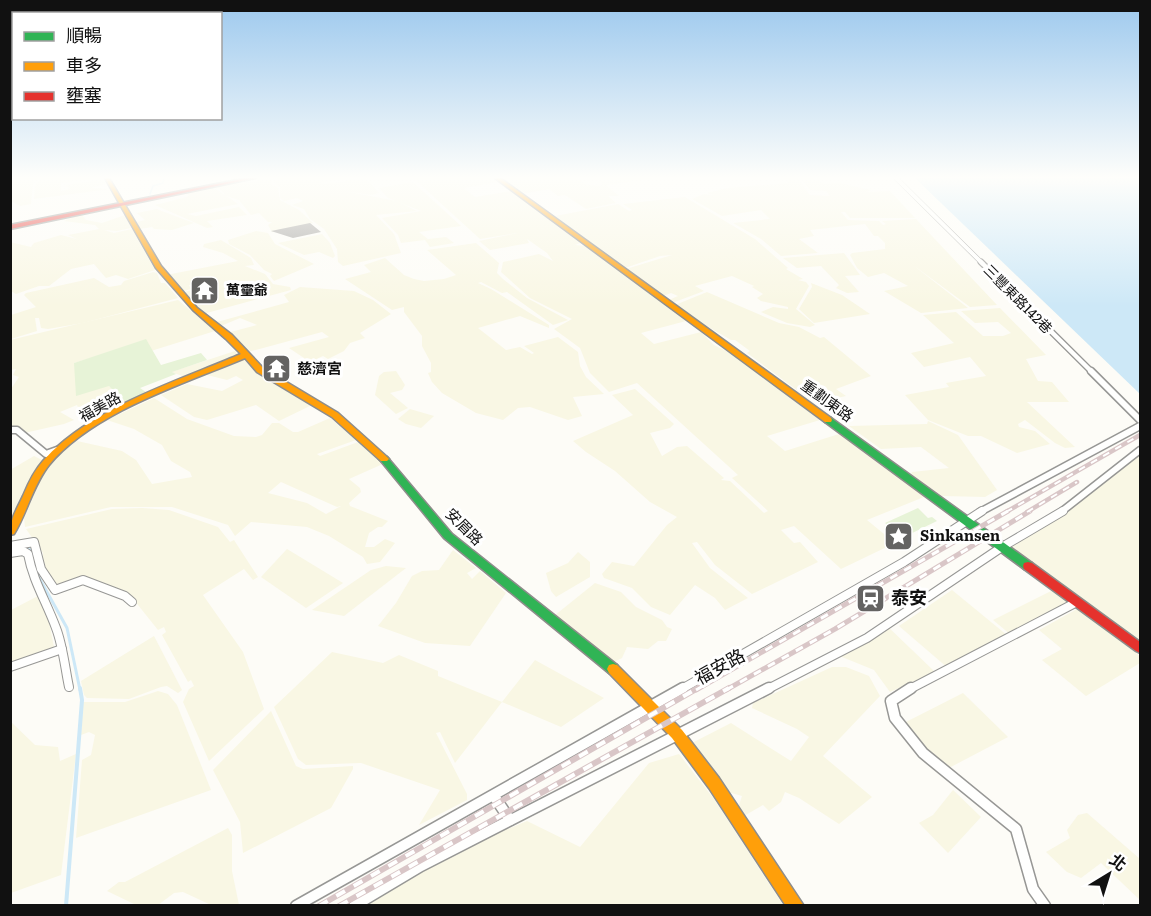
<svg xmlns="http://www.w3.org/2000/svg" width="1151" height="916" font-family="Literata,'Noto Sans TC',serif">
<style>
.farmland{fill:#f9f7e4;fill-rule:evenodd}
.green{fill:#e7f3d7}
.water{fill:#cde8f7}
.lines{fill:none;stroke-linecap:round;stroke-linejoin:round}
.stream-far2{stroke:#cde8f7;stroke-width:1.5}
.stream-far1{stroke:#cde8f7;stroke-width:3}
.stream{stroke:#cde8f7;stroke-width:4}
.building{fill:#a19f9c}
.street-far4-casing{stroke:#979795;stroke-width:5}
.street-far3-casing{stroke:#979795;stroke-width:7}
.street-far2-casing{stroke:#979795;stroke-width:9}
.street-far1-casing{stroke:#979795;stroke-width:10}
.street-casing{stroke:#979795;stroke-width:13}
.fast-casing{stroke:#8e8d8b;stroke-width:3}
.slow-casing{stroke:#8e8d8b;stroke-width:3}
.jam-casing{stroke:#8e8d8b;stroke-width:3}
.street-far4{stroke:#fffffe;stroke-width:4}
.street-far3{stroke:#fffffe;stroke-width:4.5}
.street-far2{stroke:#fffffe;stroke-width:6}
.street-far1{stroke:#fffffe;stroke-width:8}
.street{stroke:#fffffe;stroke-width:10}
.fast{fill:#30b455;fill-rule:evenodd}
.slow{fill:#ff9f0a;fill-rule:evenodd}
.jam{fill:#e5322d;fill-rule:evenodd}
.rail-far2-casing{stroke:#d9c6c7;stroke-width:4.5}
.rail-far1-casing{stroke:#d9c6c7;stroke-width:5}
.rail-casing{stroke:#d9c6c7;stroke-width:6}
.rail-far2{stroke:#fff;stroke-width:2;stroke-dasharray:7;stroke-linecap:butt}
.rail-far1{stroke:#fff;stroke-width:3;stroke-dasharray:8;stroke-linecap:butt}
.rail{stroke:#fff;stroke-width:4;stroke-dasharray:10;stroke-linecap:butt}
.labels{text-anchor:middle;stroke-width:6;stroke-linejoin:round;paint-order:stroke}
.far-poi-label{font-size:14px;font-weight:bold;fill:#111;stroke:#fff;text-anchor:start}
.far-street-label{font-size:14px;fill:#111;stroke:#fff}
.poi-label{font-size:15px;font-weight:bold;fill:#111;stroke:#fff;text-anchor:start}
.street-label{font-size:15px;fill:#111;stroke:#fff}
.near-poi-label{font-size:18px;font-weight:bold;fill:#111;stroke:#fff;text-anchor:start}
.near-street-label{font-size:18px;fill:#111;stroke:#fff}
</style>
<rect width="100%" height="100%" fill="#fdfcf7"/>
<g class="farmland">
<path d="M11 178H39L33 184 31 204 20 206 11 201Z"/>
<path d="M41 178H97L61 183V191L70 189 66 185 103 179 106 184 91 188 110 189 34 199 35 185Z"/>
<path d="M279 178H348L318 183 325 184 366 178 379 193 371 195 344 191 397 201 417 211 376 215 394 234 401 253 343 266 338 262 337 249 324 229 310 219 304 209 292 205 303 201 297 198 284 201 280 198V187L274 183V179Z"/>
<path d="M413 178H492L498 182 464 188 475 197 511 191 580 243 575 245 585 246 686 321 641 333 654 344 701 332 714 345 730 353 820 420 767 436 785 451 839 434 924 497 867 520 895 543 841 569 794 526 781 530 794 543 800 542 818 562 752 594 715 565 697 542 692 543 710 568 748 598 725 610 715 598 695 585 670 615 651 607 632 588 604 578 602 574 612 562 634 566 667 525 677 517 650 502 615 471 586 452 573 441 633 415 612 395 635 389 674 424 670 428 650 433 662 456 677 447 687 446 724 478 721 480 730 481 764 513 768 511 732 478 738 475 637 383 609 392 590 373 580 348 554 329 572 319 530 298 501 272 503 262 539 254 553 261 547 253 527 239 529 243 490 250 479 241 517 233 480 239Z"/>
<path d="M500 178H576L585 184 597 186 602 185 599 178H656L606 185 619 196H608L616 203 586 209 565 195 558 196 549 189 522 194Z"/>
<path d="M783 178H798L810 195 830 196 826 191 810 190 801 178H814L824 184 840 183 871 190 866 192 890 191 915 218H850L845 212H841L848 220 879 221 883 225 886 224 882 221 916 219 997 305 970 307 913 265 968 308 921 313 884 291 908 286 884 273 868 277 857 268 850 255 852 253 885 249V243L878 236H874L865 224 810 230 814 236 799 239 818 253 781 256 761 239 733 223 770 219 761 210 722 216 692 199 704 194 712 195 707 193 727 188 789 183Z"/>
<path d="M271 179 272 184 278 188 280 200 299 210 313 223 272 232 268 225 272 222H268L259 213 251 215 239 200 226 196 217 186Z"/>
<path d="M413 182 461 226 419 232 428 239 446 237 454 243 430 247 425 240 401 243 398 235 382 218 421 211 388 198 379 188Z"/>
<path d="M213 187 238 204 187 214 196 216 239 207 247 215 207 221 213 227 207 228 155 205 187 197 189 195 185 193Z"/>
<path d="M685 197 755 239 788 268 786 269 803 279 798 280 806 282 809 286 796 309 815 325 810 327 787 323 761 312 773 307 788 309V307L761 301 757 298 763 294 752 287 754 286 732 276 695 286 704 291 672 303 669 300 678 296 671 293 663 296 626 269 672 255 660 256 625 268 555 216 618 204 629 211 632 210 623 204Z"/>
<path d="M157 209 159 210 194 223 172 230 154 229 148 222 152 227 140 229 137 222 145 220 137 213Z"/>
<path d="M81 214 86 220 102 223 125 215 131 228 117 231 104 230 114 233 132 229 155 270 128 279 116 275 106 278 94 264 71 269 49 286H39L16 294 11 291 10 242 31 247 34 243 61 235 77 239 68 235 99 229 95 225 64 221Z"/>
<path d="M256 231 268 233 275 244 314 264 274 281 270 276 272 274 264 270 250 255 229 244 228 240Z"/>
<path d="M322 234 330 243 335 256 333 258 319 252 304 255 278 243Z"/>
<path d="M221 240 251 258 254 265 245 266 265 274 273 284 290 287 291 290 203 314 181 293 192 290 205 292 213 283 189 285 191 289 180 292 166 275 238 261 223 253 203 247 204 244Z"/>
<path d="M476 243 499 263 497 273 503 279 527 298 568 320 553 325 507 292 502 293 481 282 478 283 491 289 549 325V328L520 316 478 328 506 350 520 347 532 354 534 353 524 346 558 337 578 352 580 366 586 377 604 394 573 397 582 416 568 420 530 407 518 408 503 420 476 413 442 393 432 382 428 373 431 372V363L422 346V336L404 312V307L392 310 345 279 371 272 364 265 385 258 404 275 414 279 424 281 444 279 456 275 427 250Z"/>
<path d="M844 253 860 275 845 276 859 292 847 293 836 288 839 285 821 266 797 268 783 258Z"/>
<path d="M153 272 157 273 161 283H165L178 298 83 323 48 329 41 328 39 318H35L37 331 11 339V315L36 307 24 295 26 293 94 278 109 287 121 285 124 281Z"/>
<path d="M811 283 842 295 870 314 814 323 799 309 812 287Z"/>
<path d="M300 287 354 291 373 300 391 314 360 333 365 338 350 343 344 351 328 359 323 356 310 362 289 348 329 337 322 332 248 352 227 333 257 325 240 318 221 326 217 322 289 302 284 295Z"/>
<path d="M707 292 779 323 799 327 820 338 824 337 871 376 836 389 846 396 820 402 809 399 747 353 750 351 735 340H731L700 322 675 305Z"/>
<path d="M178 300 215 331 151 351 146 343H141L74 363 109 386 129 407 102 418 79 410 77 405 60 412 74 420 64 424 20 434 11 432V389L19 377 13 375 16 369 11 370 10 340Z"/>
<path d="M1000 308 1046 355 1026 359 1038 381 1052 382 1069 402H1027L1075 447 1065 448 1055 443 1025 420 1018 424 1019 427 1035 431 1050 444 1017 453 981 436H968L928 420 905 395 949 387 946 383 986 376 970 357 924 367 911 353 954 343 923 315 956 312 983 336H1003L1011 333 998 322 975 323 961 311Z"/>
<path d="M235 351 240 356 191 379 171 372Z"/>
<path d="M243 359 267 380 312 405 279 421 256 405 207 420 194 417 161 395 187 384 222 391 243 380 236 376 227 380 207 375Z"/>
<path d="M396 371 405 385 402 390 390 393 408 408 396 414 375 395 379 376 384 372Z"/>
<path d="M154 398 187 419 234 436 256 437 262 435 272 423H279L293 432H298L330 418 356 440 317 454 320 456 358 442 385 463 349 479 360 488 361 492 349 503 350 506 388 521 382 527H378L369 533 365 547H374L385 539 395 543 380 562 367 564 363 557 329 536 307 527 251 522 235 536 228 525 172 507H111L25 527 24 518 45 470 54 458 77 441 122 451 136 460 152 484 192 477 190 472 171 461 162 445 134 429 107 420ZM281 482 337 507 341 506 326 514 307 503 268 493Z"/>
<path d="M410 409 434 416 421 428 406 424 398 419Z"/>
<path d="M928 421 958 435 997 490 985 497 942 496 911 474 912 472 949 468 921 447 881 449 849 426 927 424Z"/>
<path d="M1140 447V645L1009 549Z"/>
<path d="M34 456 44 461 36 470 17 515 11 517 10 470Z"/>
<path d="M142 508 169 510 218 527 230 542 234 540 258 577 253 580 244 569 203 595 243 652 264 709 209 761 183 702 189 689 194 686 191 680 188 682 162 635 166 632 164 627 158 630 130 595 84 577 59 587 55 585 43 564V553L26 529 112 509Z"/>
<path d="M287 549 343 583 306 608 261 577Z"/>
<path d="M453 550 476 568 467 573 472 579 480 571 506 593 470 646 425 643 378 626 396 603 412 576 422 571 439 570Z"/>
<path d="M578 552 590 562V577L556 597 551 591 546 573 568 563Z"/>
<path d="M386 566 406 568 344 616 312 610 371 570Z"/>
<path d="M595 583 621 592 636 607 662 620 667 627 672 629 666 641H658L648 649 627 647 622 658 610 664 554 616Z"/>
<path d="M952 590 1008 636 948 668 899 626Z"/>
<path d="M1051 591 1069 603 1011 635 993 620Z"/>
<path d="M38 596 48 617 54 647 11 663V610Z"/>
<path d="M1077 609 1140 656V663L1086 696 1042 660 1062 649 1039 630Z"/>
<path d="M886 625 935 672 890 692 874 670 842 657 837 652Z"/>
<path d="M154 636 182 690 178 693 167 686 161 687 129 699 87 698 84 695 81 681Z"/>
<path d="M332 652 383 663 399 655 438 671V676L502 702 535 660 604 698 561 727 502 702 455 763 440 732 436 733 467 794V800L419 825 440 790 361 763 306 765 298 759 274 707Z"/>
<path d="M832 667H846L869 676 880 696 823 756 872 797 839 824 799 798 785 792 781 802 769 811 763 805 744 816 739 805 742 796 728 792 688 745 731 723 791 761 809 737 797 729 752 708 753 703Z"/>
<path d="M158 691 168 694 177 705 211 790 76 838 82 760 91 755 95 735 89 732 81 735 83 702H125Z"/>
<path d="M963 693 1008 737 947 769 921 749 902 724Z"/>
<path d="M271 711 296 766 303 769 353 766V769L331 808 243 853 240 822 213 770Z"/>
<path d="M10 721 35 745 58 747 60 761 76 754 61 875 11 893Z"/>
<path d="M679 754 714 799 783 905 366 906 504 822 508 829 527 821 580 847 649 763Z"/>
<path d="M953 790 981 817 948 853 919 823 933 815Z"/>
<path d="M1087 813 1140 859V900L1101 863 1081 878 1067 872 1046 852 1070 838 1067 830 1078 815Z"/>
<path d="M228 828 232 835V871L239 905H211L183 892 174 893 158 905H136L107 891 119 882H125Z"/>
</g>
<g class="green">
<path d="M146 339 161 365 201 353 207 360 172 372 176 374 140 388 153 397 129 407 109 386 76 396 74 363Z"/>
<path d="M918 508 928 518 932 517 937 521 904 537 885 523Z"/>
</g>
<path class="water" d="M915 178H1140V394Z"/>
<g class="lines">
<path class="stream-far2" d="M150 194 153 186 163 183 164 178"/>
<g class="stream-far1">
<path d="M23 548H28L33 553"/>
<path d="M35 561 37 574 67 628 80 690"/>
</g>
<path class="stream" d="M66 906 82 700 80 688"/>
</g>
<path class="building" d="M310 223 321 232 293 238 271 231Z"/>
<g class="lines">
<defs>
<path id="street-far4" d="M896 178 983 264"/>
<path id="street-far3" d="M981 262 1093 373"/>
<g id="street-far2">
<path d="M1091 371 1140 420"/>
<path d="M10 430H17L46 454 57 450"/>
<path d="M980 512 1140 426"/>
<path d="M1061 512 1140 450"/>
</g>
<g id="street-far1">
<path d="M10 546 34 542 41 569 55 590 83 580 125 596 132 602"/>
<path d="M10 553 23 551 28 554C33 581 46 601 56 628 63 646 65 668 69 687"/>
<path d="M10 667 62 649"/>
<path d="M680 690 904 562 982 511"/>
<path d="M766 690 867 638 1002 547 1063 511"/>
<path d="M908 690 1077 602"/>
</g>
<g id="street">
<path d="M911 688 891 701 895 718 923 753 1016 829 1033 889 1045 906"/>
<path d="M494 796 510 820"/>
<path d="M296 906 683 688"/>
<path d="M354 906 421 866 769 688"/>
</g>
<g id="fast">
<path d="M828 417 831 418 1032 563 1033 566 1032 569H1024L825 422 824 420 825 418Z"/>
<path d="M384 456 387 457 452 534 617 665 619 669 617 673 613 674 609 673 444 538 381 461 379 459 381 457Z"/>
</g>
<g id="slow">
<path d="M105 178H109L161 266 197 308 232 335 263 368 338 413 387 457 389 459 387 461H381L332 417 257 372 245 358C183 384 93 412 49 465 33 485 27 513 14 534L10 535C10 519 16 511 23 496 28 484 34 471 43 461 90 408 178 381 241 354L226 339 193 310 156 268Z"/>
<path d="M495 178H500L831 418 832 420 831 422H825Z"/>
<path d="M613 664 617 665 682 730 719 778 804 906H786L709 788 672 738 609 673 607 669 609 665Z"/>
</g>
<g id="jam">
<path d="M247 178H255L10 229V225Z"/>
<path d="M1028 562 1032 563 1140 642V653L1136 651 1024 569 1023 566 1024 563Z"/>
</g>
</defs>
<use href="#street-far4" class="street-far4-casing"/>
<use href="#street-far3" class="street-far3-casing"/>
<use href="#street-far2" class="street-far2-casing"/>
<use href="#street-far1" class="street-far1-casing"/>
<use href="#street" class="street-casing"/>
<use href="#fast" class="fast-casing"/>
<use href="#slow" class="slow-casing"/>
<use href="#jam" class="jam-casing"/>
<use href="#street-far4" class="street-far4"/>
<use href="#street-far3" class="street-far3"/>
<use href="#street-far2" class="street-far2"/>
<use href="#street-far1" class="street-far1"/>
<use href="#street" class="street"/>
<use href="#fast" class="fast"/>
<use href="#slow" class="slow"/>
<use href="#jam" class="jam"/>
<defs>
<g id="rail-far2">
<path d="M1006 512 1140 435"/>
<path d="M1027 512 1077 482"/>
</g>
<g id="rail-far1">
<path d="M696 690 1008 511"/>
<path d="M726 690 835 629 1030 511"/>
</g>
<g id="rail">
<path d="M319 906 698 688"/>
<path d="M339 906 729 688"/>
</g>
</defs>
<use href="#rail-far2" class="rail-far2-casing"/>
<use href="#rail-far1" class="rail-far1-casing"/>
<use href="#rail" class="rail-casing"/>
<use href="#rail-far2" class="rail-far2"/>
<use href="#rail-far1" class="rail-far1"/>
<use href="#rail" class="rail"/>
</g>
<linearGradient id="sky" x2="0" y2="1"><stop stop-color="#9dc9ee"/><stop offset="0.58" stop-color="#fefefb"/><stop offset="1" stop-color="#fefefb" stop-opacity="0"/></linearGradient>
<rect width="1151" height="306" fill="url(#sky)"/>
<defs>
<symbol id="temple-square" viewBox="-11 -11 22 22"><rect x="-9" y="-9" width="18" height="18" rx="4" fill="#646362" stroke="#fff"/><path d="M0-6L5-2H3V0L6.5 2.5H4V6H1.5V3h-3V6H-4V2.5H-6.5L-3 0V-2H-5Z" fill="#fff"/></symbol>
<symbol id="sight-square" viewBox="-11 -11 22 22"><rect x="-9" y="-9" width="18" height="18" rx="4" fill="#646362" stroke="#fff"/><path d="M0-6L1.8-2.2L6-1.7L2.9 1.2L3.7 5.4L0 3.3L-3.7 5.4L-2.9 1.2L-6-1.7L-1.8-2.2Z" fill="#fff"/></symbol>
<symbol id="station-square" viewBox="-11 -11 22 22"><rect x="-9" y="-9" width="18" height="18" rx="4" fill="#646362" stroke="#fff"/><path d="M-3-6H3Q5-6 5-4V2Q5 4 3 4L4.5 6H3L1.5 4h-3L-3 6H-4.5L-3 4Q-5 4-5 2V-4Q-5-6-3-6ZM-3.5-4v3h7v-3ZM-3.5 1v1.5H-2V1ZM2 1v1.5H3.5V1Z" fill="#fff"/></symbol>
</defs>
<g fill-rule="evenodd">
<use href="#temple-square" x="188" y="274" width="33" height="33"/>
<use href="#temple-square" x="260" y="352" width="33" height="33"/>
<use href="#sight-square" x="882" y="520" width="33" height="33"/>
<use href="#station-square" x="854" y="582" width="33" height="33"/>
</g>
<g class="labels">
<g class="far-poi-label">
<text x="226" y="295">萬𤫊爺</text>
</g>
<g class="far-street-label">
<text transform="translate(1018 299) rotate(45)" y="5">三豐東路142巷</text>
</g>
<g class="poi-label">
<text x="297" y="374">慈濟宮</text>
<text x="920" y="541">Sinkansen</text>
</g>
<g class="street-label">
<text transform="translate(827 401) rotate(36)" y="5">重劃東路</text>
<text transform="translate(100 407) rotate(-29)" y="5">福美路</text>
<text transform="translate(464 527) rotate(45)" y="5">安眉路</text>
</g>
<g class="near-poi-label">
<text x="891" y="604">泰安</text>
</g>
<g class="near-street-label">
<text transform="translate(720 667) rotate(-29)" y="6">福安路</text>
</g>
</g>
<rect width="1151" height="916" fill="none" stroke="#111111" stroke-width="24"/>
<rect x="12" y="12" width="210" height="108" fill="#ffffff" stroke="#a0a0a0" stroke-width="1.5"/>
<rect x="24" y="32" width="30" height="9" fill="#30b455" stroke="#a0a0a0" stroke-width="1.5"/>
<text x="66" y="42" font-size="18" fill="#111111">順暢</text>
<rect x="24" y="62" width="30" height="9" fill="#ff9f0a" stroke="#a0a0a0" stroke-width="1.5"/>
<text x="66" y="72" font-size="18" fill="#111111">車多</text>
<rect x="24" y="92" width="30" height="9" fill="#e5322d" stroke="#a0a0a0" stroke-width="1.5"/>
<text x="66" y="102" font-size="18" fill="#111111">壅塞</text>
<g transform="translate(1109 874) rotate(38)" stroke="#ffffff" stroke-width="4.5" paint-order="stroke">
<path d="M0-4.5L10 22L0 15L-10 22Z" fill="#111111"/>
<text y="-9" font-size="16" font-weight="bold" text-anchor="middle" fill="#111111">北</text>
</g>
</svg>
